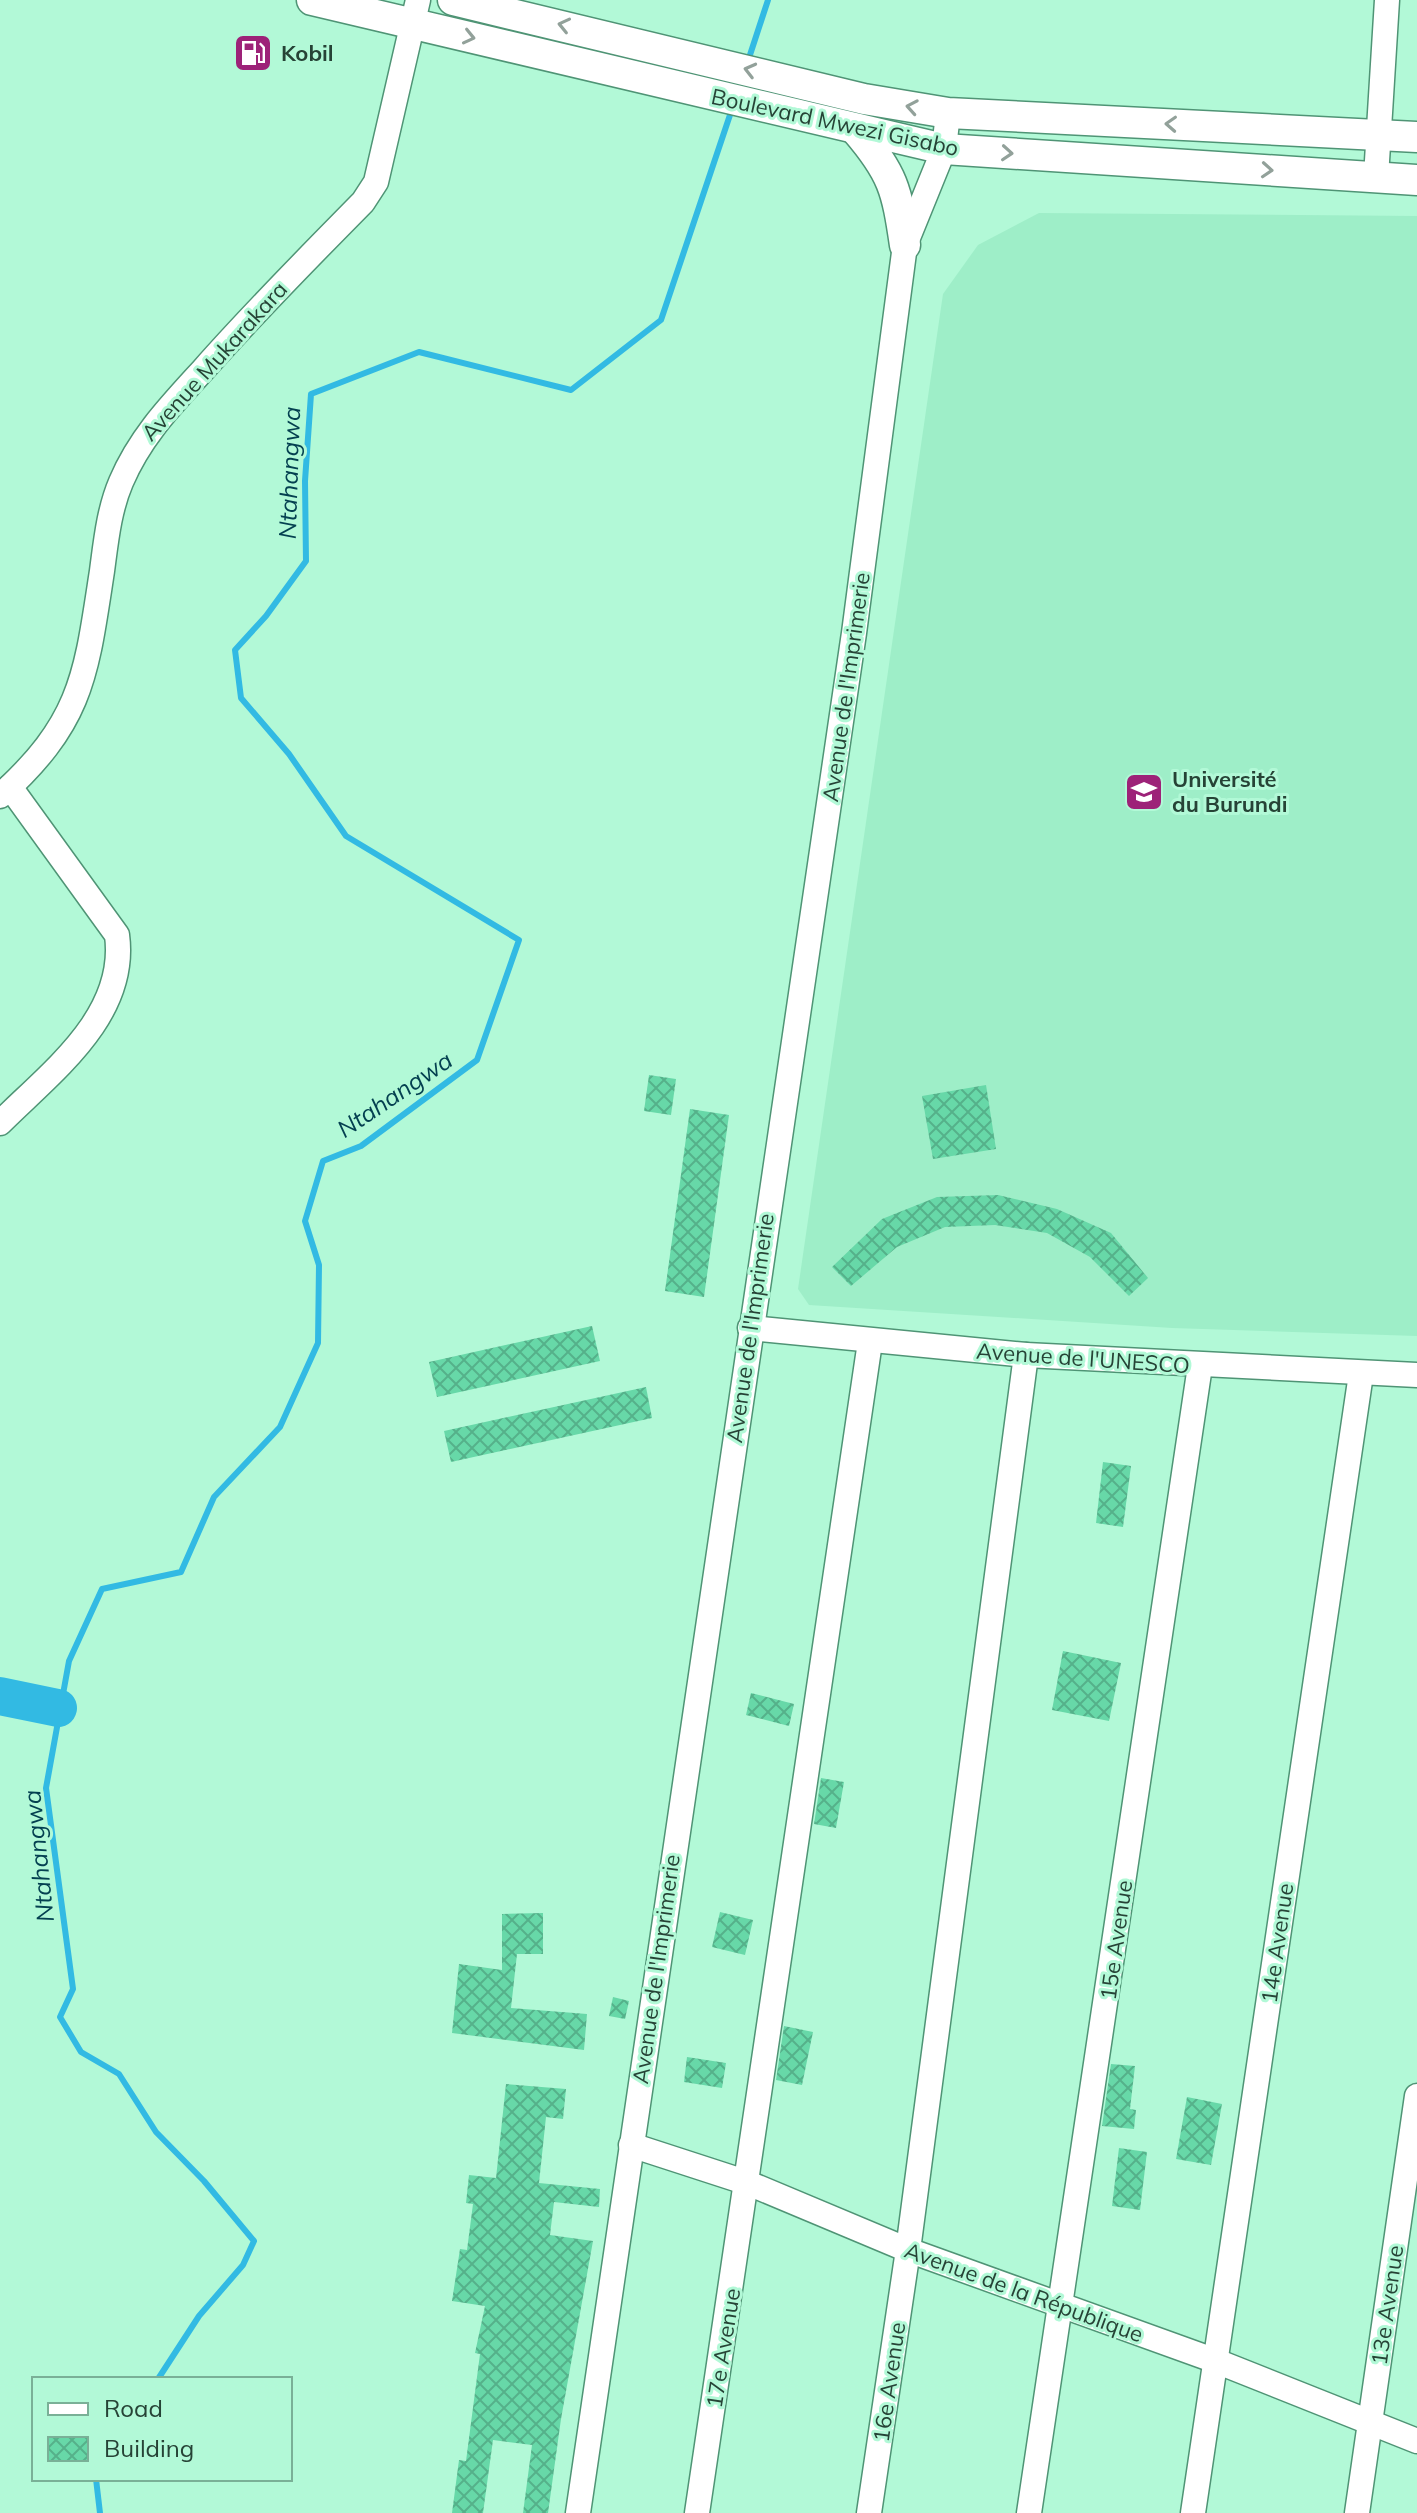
<svg xmlns="http://www.w3.org/2000/svg" width="1417" height="2513" font-family="Mulish,sans-serif">
<style>
.built{fill:#9eeec8}
.lines{fill:none;stroke-linecap:round;stroke-linejoin:round}
.stream{stroke:#32bae3;stroke-width:6}
.river{stroke:#32bae3;stroke-width:38}
.building{fill:url(#building-cross-hatch)}
.minor-casing{stroke:#4f9475;stroke-width:27}
.major-casing{stroke:#4f9475;stroke-width:33}
.minor{stroke:#fff;stroke-width:24}
.major{stroke:#fff;stroke-width:30}
.oneway{stroke:#92a19a}
.labels{text-anchor:middle;stroke-width:6;stroke-linejoin:round;paint-order:stroke}
.poi-label{font-size:22px;font-weight:bold;fill:#264336;stroke:#b2f9d7;text-anchor:start}
.street-label{font-size:22px;fill:#264336;stroke:#b2f9d7}
.water-label{font-size:24px;font-style:italic;fill:#044050;stroke:#b2f9d7}
</style>
<defs>
<pattern id="building-cross-hatch" width="8" height="8" patternUnits="userSpaceOnUse" patternTransform="scale(2)"><rect width="8" height="8" fill="#67d8a8"/><path d="M0 0l8 8M0 8l8-8" fill="none" stroke="#55b18a"/></pattern>
</defs>
<rect width="100%" height="100%" fill="#b2f9d7"/>
<path class="built" d="M1039 213 1417 216V1336L1172 1328 809 1305 798 1289 943 294 978 245Z"/>
<g class="lines">
<g class="stream">
<path d="M748 61 768 0"/>
<path d="M158 2379 199 2316 243 2265 254 2241 204 2181 156 2132 119 2074 81 2052 60 2017 73 1989 46 1788 69 1661 102 1589 181 1572 214 1497 280 1427 318 1343 319 1265 305 1221 323 1161 361 1146 477 1060 519 940 346 836 289 754 241 698 235 650 266 616 306 561 305 481 311 394 419 352 571 390 661 320 733 106"/>
<path d="M96 2479 100 2513"/>
</g>
<path class="river" d="M0 1696 58 1708"/>
</g>
<g class="building">
<path d="M649 1075 676 1079 671 1115 644 1111Z"/>
<path d="M986 1085 996 1149 933 1159 922 1096Z"/>
<path d="M690 1109 729 1115 704 1297 665 1291Z"/>
<path d="M998 1195 1057 1209 1111 1233 1148 1278 1129 1296 1090 1257 1047 1233 995 1225 945 1227 897 1247 851 1286 832 1267 882 1219 937 1197Z"/>
<path d="M592 1326 600 1361 437 1397 429 1362Z"/>
<path d="M646 1387 652 1418 451 1462 444 1431Z"/>
<path d="M1103 1462 1131 1466 1123 1527 1096 1523Z"/>
<path d="M1063 1651 1121 1663 1109 1721 1052 1710Z"/>
<path d="M751 1693 794 1704 789 1726 746 1715Z"/>
<path d="M821 1778 844 1782 836 1828 814 1824Z"/>
<path d="M720 1912 753 1920 745 1955 712 1947Z"/>
<path d="M543 1913V1954H517L511 2008 587 2014 584 2050 452 2033 459 1964 502 1970V1914Z"/>
<path d="M613 1997 629 2001 625 2019 609 2016Z"/>
<path d="M784 2026 813 2032 802 2085 776 2080Z"/>
<path d="M687 2057 726 2063 722 2088 684 2082Z"/>
<path d="M1111 2064 1135 2066 1130 2109 1136 2110 1134 2129 1102 2126Z"/>
<path d="M506 2084 566 2089 563 2119 546 2117 539 2183 600 2189 599 2207 554 2202 550 2235 593 2241 561 2419 548 2513H523L532 2445 493 2440 483 2513H452L459 2460 466 2461 480 2354 475 2353 485 2306 452 2301 460 2249 467 2250 473 2204 466 2203 469 2175 496 2178Z"/>
<path d="M1187 2097 1222 2104 1211 2165 1176 2159Z"/>
<path d="M1119 2148 1147 2152 1140 2210 1112 2206Z"/>
</g>
<g class="lines">
<defs>
<g id="minor">
<path d="M1376 177 1387 0"/>
<path d="M0 796C83 721 86 675 102 571 106 541 109 510 121 482 140 437 171 405 203 370 254 312 309 257 363 202L376 182 418 0"/>
<path d="M0 1123C51 1072 128 1016 117 935L10 787"/>
<path d="M750 1328 1026 1355 1417 1375"/>
<path d="M631 2145 748 2183 908 2250 1216 2361 1417 2441"/>
<path d="M578 2513 854 633 905 245 944 149 948 113"/>
<path d="M697 2513 870 1342"/>
<path d="M869 2513 908 2250 1026 1355"/>
<path d="M1029 2513 1200 1366"/>
<path d="M1193 2513 1361 1374"/>
<path d="M1357 2513 1417 2096"/>
</g>
<g id="major">
<path d="M312 0 944 149 1417 180"/>
<path d="M453 0 864 99 948 113 1417 137"/>
<path d="M856 130C893 173 897 190 905 245"/>
</g>
</defs>
<use href="#minor" class="minor-casing"/>
<use href="#major" class="major-casing"/>
<use href="#minor" class="minor"/>
<use href="#major" class="major"/>
</g>
<defs><path id="oneway-chevron" d="M-2-3.5L2.5 0L-2 3.5" fill="none" stroke-width="1.6" stroke-linecap="round" stroke-linejoin="round" transform="scale(2)"/></defs>
<g class="oneway">
<use href="#oneway-chevron" transform="translate(564 25) rotate(-167)"/>
<use href="#oneway-chevron" transform="translate(469 37) rotate(13)"/>
<use href="#oneway-chevron" transform="translate(750 70) rotate(-166)"/>
<use href="#oneway-chevron" transform="translate(912 107) rotate(-170)"/>
<use href="#oneway-chevron" transform="translate(1171 124) rotate(-177)"/>
<use href="#oneway-chevron" transform="translate(1007 153) rotate(4)"/>
<use href="#oneway-chevron" transform="translate(1267 170) rotate(4)"/>
</g>
<defs>
<symbol id="fuel-square" viewBox="-11 -11 22 22"><rect x="-9" y="-9" width="18" height="18" rx="4" fill="#9d2278" stroke="#b2f9d7"/><path d="M-5.5-6h7V0h2V4h1.3V-2.5L3-4.5l.8-.8L6-3V5H2.5V1h-1V6h-7ZM-4.2-4.7v3.2H.2V-4.7Z" fill="#fff"/></symbol>
<symbol id="university-square" viewBox="-11 -11 22 22"><rect x="-9" y="-9" width="18" height="18" rx="4" fill="#9d2278" stroke="#b2f9d7"/><path d="M0-5L7-2L0 1L-7-2ZM-4 1L0 2.5L4 1V4Q0 6-4 4Z" fill="#fff"/></symbol>
</defs>
<g fill-rule="evenodd">
<use href="#fuel-square" x="231" y="31" width="44" height="44"/>
<use href="#university-square" x="1122" y="770" width="44" height="44"/>
</g>
<g class="labels">
<g class="poi-label">
<text x="281" y="61">Kobil</text>
<text x="1172" y="787">Université<tspan x="1172" dy="25">du Burundi</tspan></text>
</g>
<g class="street-label">
<text transform="translate(835 122) rotate(12)" y="8">Boulevard Mwezi Gisabo</text>
<text transform="translate(214 361) rotate(-48)" y="8">Avenue Mukarakara</text>
<text transform="translate(846 687) rotate(-82)" y="8">Avenue de l'Imprimerie</text>
<text transform="translate(750 1328) rotate(-82)" y="8">Avenue de l'Imprimerie</text>
<text transform="translate(1083 1358) rotate(4)" y="8">Avenue de l'UNESCO</text>
<text transform="translate(1116 1940) rotate(-82)" y="8">15e Avenue</text>
<text transform="translate(1277 1943) rotate(-82)" y="8">14e Avenue</text>
<text transform="translate(656 1969) rotate(-82)" y="8">Avenue de l'Imprimerie</text>
<text transform="translate(1024 2292) rotate(20)" y="8">Avenue de la République</text>
<text transform="translate(1387 2305) rotate(-82)" y="8">13e Avenue</text>
<text transform="translate(723 2348) rotate(-81)" y="8">17e Avenue</text>
<text transform="translate(889 2382) rotate(-82)" y="8">16e Avenue</text>
</g>
<g class="water-label">
<text transform="translate(290 473) rotate(-88)" y="8">Ntahangwa</text>
<text transform="translate(395 1095) rotate(-34)" y="8">Ntahangwa</text>
<text transform="translate(39 1856) rotate(-96)" y="8">Ntahangwa</text>
</g>
</g>
<rect x="32" y="2377" width="260" height="104" fill="#b2f9d7" stroke="#7ab097" stroke-width="2"/>
<rect x="48" y="2403" width="40" height="12" fill="#ffffff" stroke="#7ab097" stroke-width="2"/>
<text x="104" y="2417" font-size="24" fill="#264336">Road</text>
<rect x="48" y="2437" width="40" height="24" fill="url(#building-cross-hatch)" stroke="#7ab097" stroke-width="2"/>
<text x="104" y="2457" font-size="24" fill="#264336">Building</text>
</svg>
